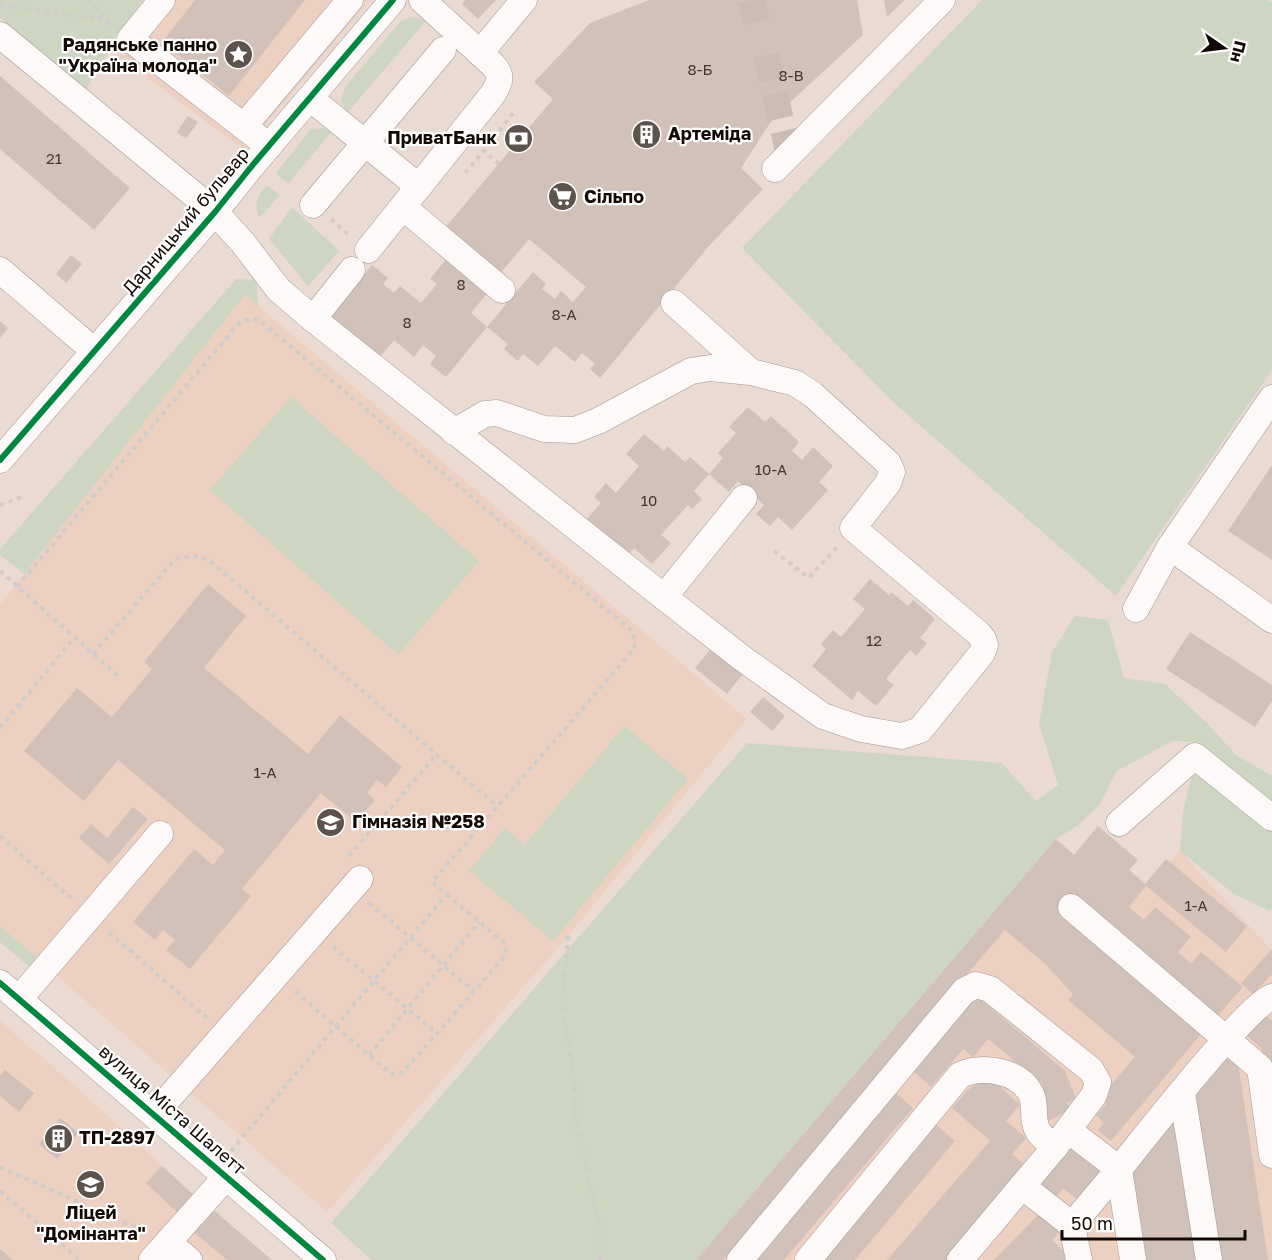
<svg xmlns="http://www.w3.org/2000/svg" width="1272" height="1260" font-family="'Golos Text',sans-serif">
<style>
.built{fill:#ecd0c2}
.green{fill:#ced6c1}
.building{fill:#d1c1b8}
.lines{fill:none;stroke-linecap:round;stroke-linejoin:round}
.minor-tunnel{stroke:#cabbb3;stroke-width:26;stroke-dasharray:26 13;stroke-linecap:butt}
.minor-casing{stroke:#a49892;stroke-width:27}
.path{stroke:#d1ccca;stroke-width:4;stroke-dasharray:4.5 4.5;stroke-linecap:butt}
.minor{stroke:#fcf9f8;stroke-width:26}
.cycleway-casing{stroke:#fff;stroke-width:10}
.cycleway{stroke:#00873e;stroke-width:6}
.labels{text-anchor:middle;stroke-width:4.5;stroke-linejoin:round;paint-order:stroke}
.number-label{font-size:15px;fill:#423732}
.poi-label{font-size:18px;font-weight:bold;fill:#130905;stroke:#fff;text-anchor:start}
.street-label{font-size:18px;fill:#130905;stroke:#fff}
</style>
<rect width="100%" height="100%" fill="#eadad2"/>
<g class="built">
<path d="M149 0H370L244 150 115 54Z"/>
<path d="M245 295 747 719 568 936 327 1212 0 926V604Z"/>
<path d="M1098 826 1138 860 1129 870 1147 885 1180 851 1272 951V1260H696L1056 839 1074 855Z"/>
<path d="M0 1021 73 1084 197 1198 272 1260H0Z"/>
</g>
<g class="green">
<path d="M0 0H142L85 90 0 18Z"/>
<path d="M982 0H1267L1272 3V370L1116 596 893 402 742 248Z"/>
<path d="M412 17 427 20 347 113 341 101 345 87 400 22Z"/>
<path d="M322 128 332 131 288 184 276 173 311 129Z"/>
<path d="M267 185 280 195 259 218C254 203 257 195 267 185Z"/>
<path d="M292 207 339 251 308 286 269 239Z"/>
<path d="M236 279 257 280 258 306 245 295 24 574 0 555V549Z"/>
<path d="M291 397 479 561 398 655 210 490Z"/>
<path d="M1075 616 1108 620 1124 678 1165 684 1208 724 1236 755 1272 776V909L1270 911 1234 894 1180 851 1183 812 1200 742 1172 741 1117 771 1099 805 1077 826 1056 839 696 1260H371L331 1223 747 743 1002 763 1036 801 1058 785 1039 724 1052 652Z"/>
<path d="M624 726 688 779 553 941 469 871 505 828 525 845Z"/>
<path d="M0 926 40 960 32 969 0 942Z"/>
</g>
<g class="building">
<path d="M195 0H305L229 96 162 42Z"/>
<path d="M465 0H496L478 19 462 4Z"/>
<path d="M649 0H857L863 35 774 117 741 168 763 189 708 247 600 378 590 369 595 364 582 353 575 362 555 346 538 366 523 354 518 361 504 349 508 344 487 327 533 272 546 284 542 289 555 299 561 291 573 302 586 287 529 239 499 275 444 229 553 99 534 82 590 23Z"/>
<path d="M884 0H905L887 17Z"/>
<path d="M0 76 130 188 94 230 0 149Z"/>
<path d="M188 116 198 122 186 139 177 132Z"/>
<path d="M71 255 82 264 66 283 56 274Z"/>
<path d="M449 256 490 290 471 313 487 327 446 377 430 364 436 356 423 345 414 357 394 340 373 365 327 319 372 265 388 278 383 284 394 293 400 286 421 303 437 284 430 279Z"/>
<path d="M0 321 8 328 0 338Z"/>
<path d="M748 407 765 422 771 416 799 442 792 451 802 460 813 447 833 466 819 482 828 490 792 530 778 517 770 526 756 514 764 505 738 481 729 492 709 474 723 458 718 453 736 433 729 427Z"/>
<path d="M644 434 664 451 667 446 685 462 690 457 709 474 694 491 702 499 692 509 688 505 661 535 671 543 652 564 634 548 627 557 585 521 601 503 594 497 606 483 616 493 639 466 626 454Z"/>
<path d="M1272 465V560L1228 531Z"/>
<path d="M870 579 889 595 891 592 908 606 913 600 935 619 920 638 927 643 916 656 910 650 886 679 894 685 876 706 858 691 852 700 812 666 826 649 821 644 833 630 841 637 865 609 853 599Z"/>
<path d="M208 584 246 616 204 668 308 754 340 715 402 767 386 787 377 780 367 793 375 800 356 822 321 793 242 889 251 896 190 969 166 950 175 940 163 930 155 940 133 922 194 849 213 865 225 850 118 760 84 801 24 751 77 688 112 717 152 669 144 662Z"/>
<path d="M1190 632 1272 685V701L1255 727 1166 669Z"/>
<path d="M711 649 743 674 727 694 695 668Z"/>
<path d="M763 697 785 716 772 731 750 712Z"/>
<path d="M133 807 148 819 109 864 79 838 91 824 107 838Z"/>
<path d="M1098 826 1138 860 1129 870 1145 884 1166 859 1247 926 1226 952 1146 886 1129 907 1144 920 1155 907 1191 937 1178 952 1191 964 1201 952 1243 987 1217 1017 1072 894 1058 910 1202 1033 1111 1141 1098 1130 1104 1123 1096 1115 1107 1103 1101 1097 1135 1057 1068 1000 1073 994 1045 964 1005 930 723 1260H696L1056 839 1074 855Z"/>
<path d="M1272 949V974L1253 994 1241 983Z"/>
<path d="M977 996 1065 1071 1076 1099 1067 1103 1070 1111 1045 1122 1042 1084 988 1039 973 1057 963 1049 931 1087 913 1071Z"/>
<path d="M1261 1011 1272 1021V1103L1262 1049 1243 1032Z"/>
<path d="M1226 1054 1238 1063 1268 1260H1218L1192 1095Z"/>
<path d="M5 1070 34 1093 19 1112 0 1096V1076Z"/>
<path d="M995 1082 1020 1105 1006 1121 1026 1138 1012 1154 1029 1168 950 1260H887L990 1141 952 1108 969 1089 978 1083Z"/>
<path d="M894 1092 913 1108 784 1260H751Z"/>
<path d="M1172 1116 1196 1260H1147L1130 1159Z"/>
<path d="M60 1118 78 1133 57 1159 39 1144Z"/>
<path d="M934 1123 955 1141 855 1260H819Z"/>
<path d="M1068 1147 1101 1173 1079 1201 1063 1188 1055 1198 1038 1185Z"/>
<path d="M162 1166 197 1198 180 1215 146 1183Z"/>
<path d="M210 1207 266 1255 272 1260H227L191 1230Z"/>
<path d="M1042 1211 1061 1230 1052 1240 1072 1260H994Z"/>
<path d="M0 1249 13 1260H0Z"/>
</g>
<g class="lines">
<g class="minor-tunnel">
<path d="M751 0 757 22"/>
<path d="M766 55 789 155"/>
</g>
<defs>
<g id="minor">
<path d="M162 0 130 39 269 146"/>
<path d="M0 35 215 212 243 243 279 290 313 319 664 597 742 658 823 716 861 729 902 736 920 730 982 653 985 645 983 639 978 633 853 528 888 483 892 472 888 463 812 394 795 383 751 372 710 368 691 371 598 421 575 430 544 429 497 413 485 414 454 432"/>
<path d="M480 53 524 0"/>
<path d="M310 98 419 187"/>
<path d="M244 126 350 0"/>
<path d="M775 169 942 0"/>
<path d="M313 205 443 50"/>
<path d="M403 207 502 290"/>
<path d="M368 250 493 94C500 82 503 76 493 65L422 0"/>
<path d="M0 270 93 350"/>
<path d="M674 303 751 372"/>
<path d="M313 319 352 270"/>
<path d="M0 460 215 212 251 167 393 0"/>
<path d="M1170 547 1272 620"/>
<path d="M664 597 744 498"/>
<path d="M1136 609 1170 547 1272 398"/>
<path d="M1119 823 1195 756 1272 818"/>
<path d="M1071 907 1260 1068 1272 1155"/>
<path d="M0 983 323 1260"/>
<path d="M19 999 160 834"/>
<path d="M1182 1093 1209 1260"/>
<path d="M154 1115 360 879"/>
<path d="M1022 1186 1072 1225 1119 1169 1068 1130"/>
<path d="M1072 1225 1079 1260"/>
<path d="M168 1242 189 1260"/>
<path d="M152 1260 226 1177"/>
<path d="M740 1260 964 991 976 985 990 989 1091 1070 1098 1082 1094 1095 1055 1147 960 1260"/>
<path d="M808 1260 960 1075C982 1065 1019 1070 1031 1094 1037 1106 1031 1120 1038 1131 1041 1137 1050 1142 1055 1147"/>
<path d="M1133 1260 1119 1169C1140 1143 1251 1001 1272 997"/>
</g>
</defs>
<use href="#minor" class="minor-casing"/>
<g class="path">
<path d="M89 0 106 20"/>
<path d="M0 5 106 20 111 24"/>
<path d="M499 164 484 151 513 113 511 111"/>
<path d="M465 173 484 151"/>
<path d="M331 219 350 236"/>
<path d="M0 505 22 497"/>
<path d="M774 551 809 578 837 547"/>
<path d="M0 571 119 677"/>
<path d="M17 587 239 323 249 319 259 320 631 630 635 640 634 649 432 882 503 942 506 950 505 956 403 1072 398 1075 391 1074 295 991"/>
<path d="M93 654 175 559 194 556 209 560 498 807"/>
<path d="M0 728 74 638"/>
<path d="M0 836 72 899"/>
<path d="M349 856 437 754"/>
<path d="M369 903 474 991"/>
<path d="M109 932 207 1018"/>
<path d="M568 936 562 1006 574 1077 576 1125 586 1160 588 1181 600 1224V1260"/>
<path d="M333 947 437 1033"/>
<path d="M369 1055 479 922"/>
<path d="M231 1151 447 894"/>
<path d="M0 1167 146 1232"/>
<path d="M0 1191 80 1260"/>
</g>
<use href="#minor" class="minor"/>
<defs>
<g id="cycleway">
<path d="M0 460 215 212 251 167 393 0"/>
<path d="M0 983 323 1260"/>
</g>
</defs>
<use href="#cycleway" class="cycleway-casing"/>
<use href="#cycleway" class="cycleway"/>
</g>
<defs>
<symbol id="sight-disc" viewBox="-11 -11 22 22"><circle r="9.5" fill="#5e524d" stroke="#fff"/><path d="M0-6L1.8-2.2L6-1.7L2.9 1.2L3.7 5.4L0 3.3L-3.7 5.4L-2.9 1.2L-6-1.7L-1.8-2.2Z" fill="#fff"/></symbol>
<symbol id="building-disc" viewBox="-11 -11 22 22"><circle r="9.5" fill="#5e524d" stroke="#fff"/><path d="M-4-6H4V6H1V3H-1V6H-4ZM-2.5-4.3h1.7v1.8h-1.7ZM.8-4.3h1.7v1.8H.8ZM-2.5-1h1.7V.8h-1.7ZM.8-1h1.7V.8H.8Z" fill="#fff"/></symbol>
<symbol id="bank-disc" viewBox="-11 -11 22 22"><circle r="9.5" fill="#5e524d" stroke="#fff"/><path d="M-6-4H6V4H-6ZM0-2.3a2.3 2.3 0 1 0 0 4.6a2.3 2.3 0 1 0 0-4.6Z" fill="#fff"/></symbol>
<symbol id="supermarket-disc" viewBox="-11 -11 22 22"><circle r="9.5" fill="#5e524d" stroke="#fff"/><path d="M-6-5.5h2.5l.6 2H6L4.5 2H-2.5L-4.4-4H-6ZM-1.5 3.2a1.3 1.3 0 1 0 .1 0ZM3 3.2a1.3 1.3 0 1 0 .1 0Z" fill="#fff"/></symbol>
<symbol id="school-disc" viewBox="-11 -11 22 22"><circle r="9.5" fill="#5e524d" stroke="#fff"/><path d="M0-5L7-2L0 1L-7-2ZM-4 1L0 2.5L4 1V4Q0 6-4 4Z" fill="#fff"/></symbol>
</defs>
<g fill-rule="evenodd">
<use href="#sight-disc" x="222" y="38" width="33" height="33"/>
<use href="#building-disc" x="630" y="118" width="33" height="33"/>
<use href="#bank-disc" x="502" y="122" width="33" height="33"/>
<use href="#supermarket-disc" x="546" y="180" width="33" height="33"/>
<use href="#school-disc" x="314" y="806" width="33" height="33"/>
<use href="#building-disc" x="42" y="1122" width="33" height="33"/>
<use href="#school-disc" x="74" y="1168" width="33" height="33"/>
</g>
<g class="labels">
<g class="number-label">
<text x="700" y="75">8-Б</text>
<text x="791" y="81">8-В</text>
<text x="54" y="164">21</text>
<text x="461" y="290">8</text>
<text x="564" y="320">8-А</text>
<text x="407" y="328">8</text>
<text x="771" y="475">10-А</text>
<text x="649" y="506">10</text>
<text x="874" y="646">12</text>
<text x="265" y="778">1-А</text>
<text x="1196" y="911">1-А</text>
</g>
<g class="poi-label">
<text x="217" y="51" text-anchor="end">Радянське панно<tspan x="217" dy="21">"Україна молода"</tspan></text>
<text x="668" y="140">Артеміда</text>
<text x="497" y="144" text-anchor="end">ПриватБанк</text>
<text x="584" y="203">Сільпо</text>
<text x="352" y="828">Гімназія №258</text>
<text x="79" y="1144">ТП-2897</text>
<text x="91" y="1219" text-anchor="middle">Ліцей<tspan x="91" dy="21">"Домінанта"</tspan></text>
</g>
<g class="street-label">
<text transform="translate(186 221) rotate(-50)" y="6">Дарницький бульвар</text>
<text transform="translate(172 1110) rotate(41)" y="6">вулиця Міста Шалетт</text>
</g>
</g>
<g transform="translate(1224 48) rotate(104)" stroke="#ffffff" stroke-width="4.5" paint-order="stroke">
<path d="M0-4.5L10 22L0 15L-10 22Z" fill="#130905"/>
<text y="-9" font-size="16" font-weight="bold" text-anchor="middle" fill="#130905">Пн</text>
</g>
<path d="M1062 1230v9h183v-9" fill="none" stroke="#130905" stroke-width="3"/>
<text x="1071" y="1230" font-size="18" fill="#130905" stroke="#ffffff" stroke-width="4.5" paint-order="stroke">50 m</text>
</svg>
